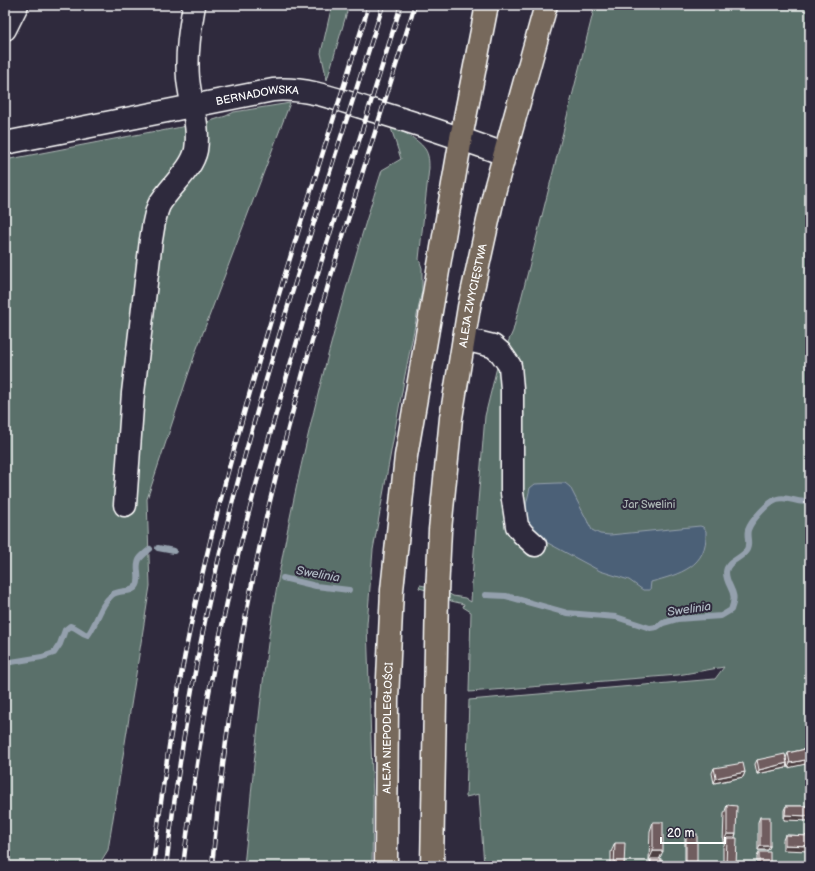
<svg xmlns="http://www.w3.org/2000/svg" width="815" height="871" font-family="'Balsamiq Sans',sans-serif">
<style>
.green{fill:#5a6f6a;stroke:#acb7b4}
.water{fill:#4c6177;stroke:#94a0ad}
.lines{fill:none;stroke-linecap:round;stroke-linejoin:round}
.stream{stroke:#94a0ad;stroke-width:6}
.minor-casing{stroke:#fff;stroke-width:25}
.major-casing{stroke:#fff;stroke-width:25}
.minor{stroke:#2f2a3d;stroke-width:22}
.major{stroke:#77695c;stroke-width:22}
.rail-casing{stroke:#fff;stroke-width:4.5}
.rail{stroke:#2f2a3d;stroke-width:3;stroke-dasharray:9;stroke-linecap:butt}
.wall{fill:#605051;stroke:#fff}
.shaded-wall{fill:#4e4142;stroke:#fff}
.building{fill:#705d5e;stroke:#fff}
.labels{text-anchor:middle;stroke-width:4;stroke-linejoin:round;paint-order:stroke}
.street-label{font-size:11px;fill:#fff;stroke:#2f2a3d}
.park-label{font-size:11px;fill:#acb7b4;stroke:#2f2a3d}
.water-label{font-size:12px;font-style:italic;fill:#aeb8c2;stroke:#2f2a3d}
</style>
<rect width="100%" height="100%" fill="#2f2a3d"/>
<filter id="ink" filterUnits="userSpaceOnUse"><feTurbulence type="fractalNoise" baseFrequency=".025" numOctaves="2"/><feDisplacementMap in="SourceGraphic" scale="8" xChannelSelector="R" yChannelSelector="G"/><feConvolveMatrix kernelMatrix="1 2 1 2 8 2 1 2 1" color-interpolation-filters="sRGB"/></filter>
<g filter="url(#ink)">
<g class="green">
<path d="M332 5H349L327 80 321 53Z"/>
<path d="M595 5H810V866H484L479 794 466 797 469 700 715 679 724 667 678 675 469 692 471 612 463 607 464 604 451 601 441 594 419 588 420 585 441 589 453 596 465 598 471 602 473 564 485 416 497 367 513 331Z"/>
<path d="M290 103 196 351 147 499 150 586 108 850 98 866H5V160L156 131V132L207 122 226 116 234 112Z"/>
<path d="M390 125C401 131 417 138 425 149 429 155 429 162 429 168L419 259 422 268V290L405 375 373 550 367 624 373 801 372 866H244C253 778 260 690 274 603 299 456 337 311 382 170L401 159Z"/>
</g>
<path class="water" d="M558 483H565L570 487 592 530 600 534 610 535 700 526 703 527 706 531C708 567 680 574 651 582L650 590H643L629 580 600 571 533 535 527 522 526 505 530 488 535 484Z"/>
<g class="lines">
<g class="stream">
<path d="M158 548 174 551"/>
<path d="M283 578 316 586 349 590"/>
<path d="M485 595 506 596 567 613 616 617 650 628 657 627 663 623 677 619 721 616 731 610C739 590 726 588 726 572 727 561 741 559 746 551 751 544 746 538 748 530 751 521 768 502 777 499 789 495 797 505 810 501"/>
<path d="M5 663 42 657 54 653 60 644 65 630 70 626C79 628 80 633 88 635 97 623 100 605 112 595 119 589 132 594 137 585 141 577 135 568 139 560 141 556 147 552 150 549"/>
</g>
<defs>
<g id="minor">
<path d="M5 29 17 5"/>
<path id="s1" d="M5 143 273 90C307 87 339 100 371 110 416 123 460 138 504 154"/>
<path d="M464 339 493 346 501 353 510 366 512 389V493L517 526 523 534 535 545"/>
<path d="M125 505 133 393 151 240C153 229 154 216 159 205 169 187 192 170 196 150 200 125 190 102 188 78 186 53 190 29 194 5"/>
</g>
<g id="major">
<path id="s2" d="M386 866 387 700 392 590 406 456 461 138 487 5"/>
<path id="s3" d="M432 866 437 593 440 530 451 418 469 307 495 189 546 5"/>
</g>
</defs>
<use href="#minor" class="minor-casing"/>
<use href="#major" class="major-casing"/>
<use href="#minor" class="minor"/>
<use href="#major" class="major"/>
<defs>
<g id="rail">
<path d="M153 866C164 771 178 677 200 584 245 388 310 197 369 5"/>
<path d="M166 866C179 756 197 648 223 540 267 360 327 183 383 5"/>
<path d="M183 866C194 774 209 683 229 593 251 497 279 402 307 308 338 207 370 106 401 5"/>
<path d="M212 866C223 745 241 624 269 505 309 336 363 171 415 5"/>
</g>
</defs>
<use href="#rail" class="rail-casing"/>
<use href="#rail" class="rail"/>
</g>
<g class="wall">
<path d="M810 748 788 768 786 758 788 753Z"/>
<path d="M757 760 787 763 786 768 757 774 755 764Z"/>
<path d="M714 768 745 772 743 777 714 783 712 773Z"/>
<path d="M727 805 735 838 736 866H723V847L725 843H723L724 814Z"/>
<path d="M786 806H810L784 820V810Z"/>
<path d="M760 817 770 846 768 850H758V822Z"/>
<path d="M653 822 660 859 661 866H649L651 860H649L650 831Z"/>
<path d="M686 834 697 862 696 864 698 866H685V838Z"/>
<path d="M785 835 810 836 783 850V840Z"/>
<path d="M615 843 624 866H611V852Z"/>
<path d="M759 852 770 866H757V857Z"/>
</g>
<g class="shaded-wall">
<path d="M810 759V763L788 768 790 763Z"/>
<path d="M787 763 786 768 757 774 759 770Z"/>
<path d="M745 772 743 777 714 783 716 778Z"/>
<path d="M785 815 810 816V821L784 820Z"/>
<path d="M727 834H736L733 843 727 838 725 843H723Z"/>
<path d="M785 845 810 846V851L783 850Z"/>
<path d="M760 846H770L768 850H758Z"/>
<path d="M653 851H663L659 860H649Z"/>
<path d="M686 862H697L695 866 688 864 687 866H685Z"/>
</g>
<g class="building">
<path d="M810 748V759L790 763 788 753Z"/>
<path d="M785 754 787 763 759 770 757 760Z"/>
<path d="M743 763 745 772 716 778 714 768Z"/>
<path d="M727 805 737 806 736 834H727Z"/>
<path d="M786 806H810V816L785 815Z"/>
<rect x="760" y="817" width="10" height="29"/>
<rect x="653" y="822" width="10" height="29"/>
<rect x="686" y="834" width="11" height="28"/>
<path d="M785 835 810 836V846L785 845Z"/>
<path d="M727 838H737L736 866H726Z"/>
<path d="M615 843H625L624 866H614Z"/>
<rect x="759" y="852" width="11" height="14"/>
<rect x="651" y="859" width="10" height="7"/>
<rect x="688" y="864" width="10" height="2"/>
<path d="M784 865 809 866H784Z"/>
</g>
</g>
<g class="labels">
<g class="street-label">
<text dy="4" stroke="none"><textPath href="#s1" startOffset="257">BERNADOWSKA</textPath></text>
<text dy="4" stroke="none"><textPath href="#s3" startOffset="573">ALEJA ZWYCIĘSTWA</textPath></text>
<text dy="4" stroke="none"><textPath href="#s2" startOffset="138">ALEJA NIEPODLEGŁOŚCI</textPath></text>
</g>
<g class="park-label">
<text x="649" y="508">Jar Swelini</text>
</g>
<g class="water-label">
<text transform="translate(318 574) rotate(10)" y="4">Swelinia</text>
<text transform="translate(689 609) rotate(-8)" y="4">Swelinia</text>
</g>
</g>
<rect width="815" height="871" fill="none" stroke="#2f2a3d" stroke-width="20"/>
<rect x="10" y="10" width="795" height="851" fill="none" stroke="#fff" stroke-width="1.5" filter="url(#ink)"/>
<path d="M661 837v6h64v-6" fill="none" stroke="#ffffff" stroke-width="2"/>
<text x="667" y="837" font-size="12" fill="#ffffff" stroke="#2f2a3d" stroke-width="3" paint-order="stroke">20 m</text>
</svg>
